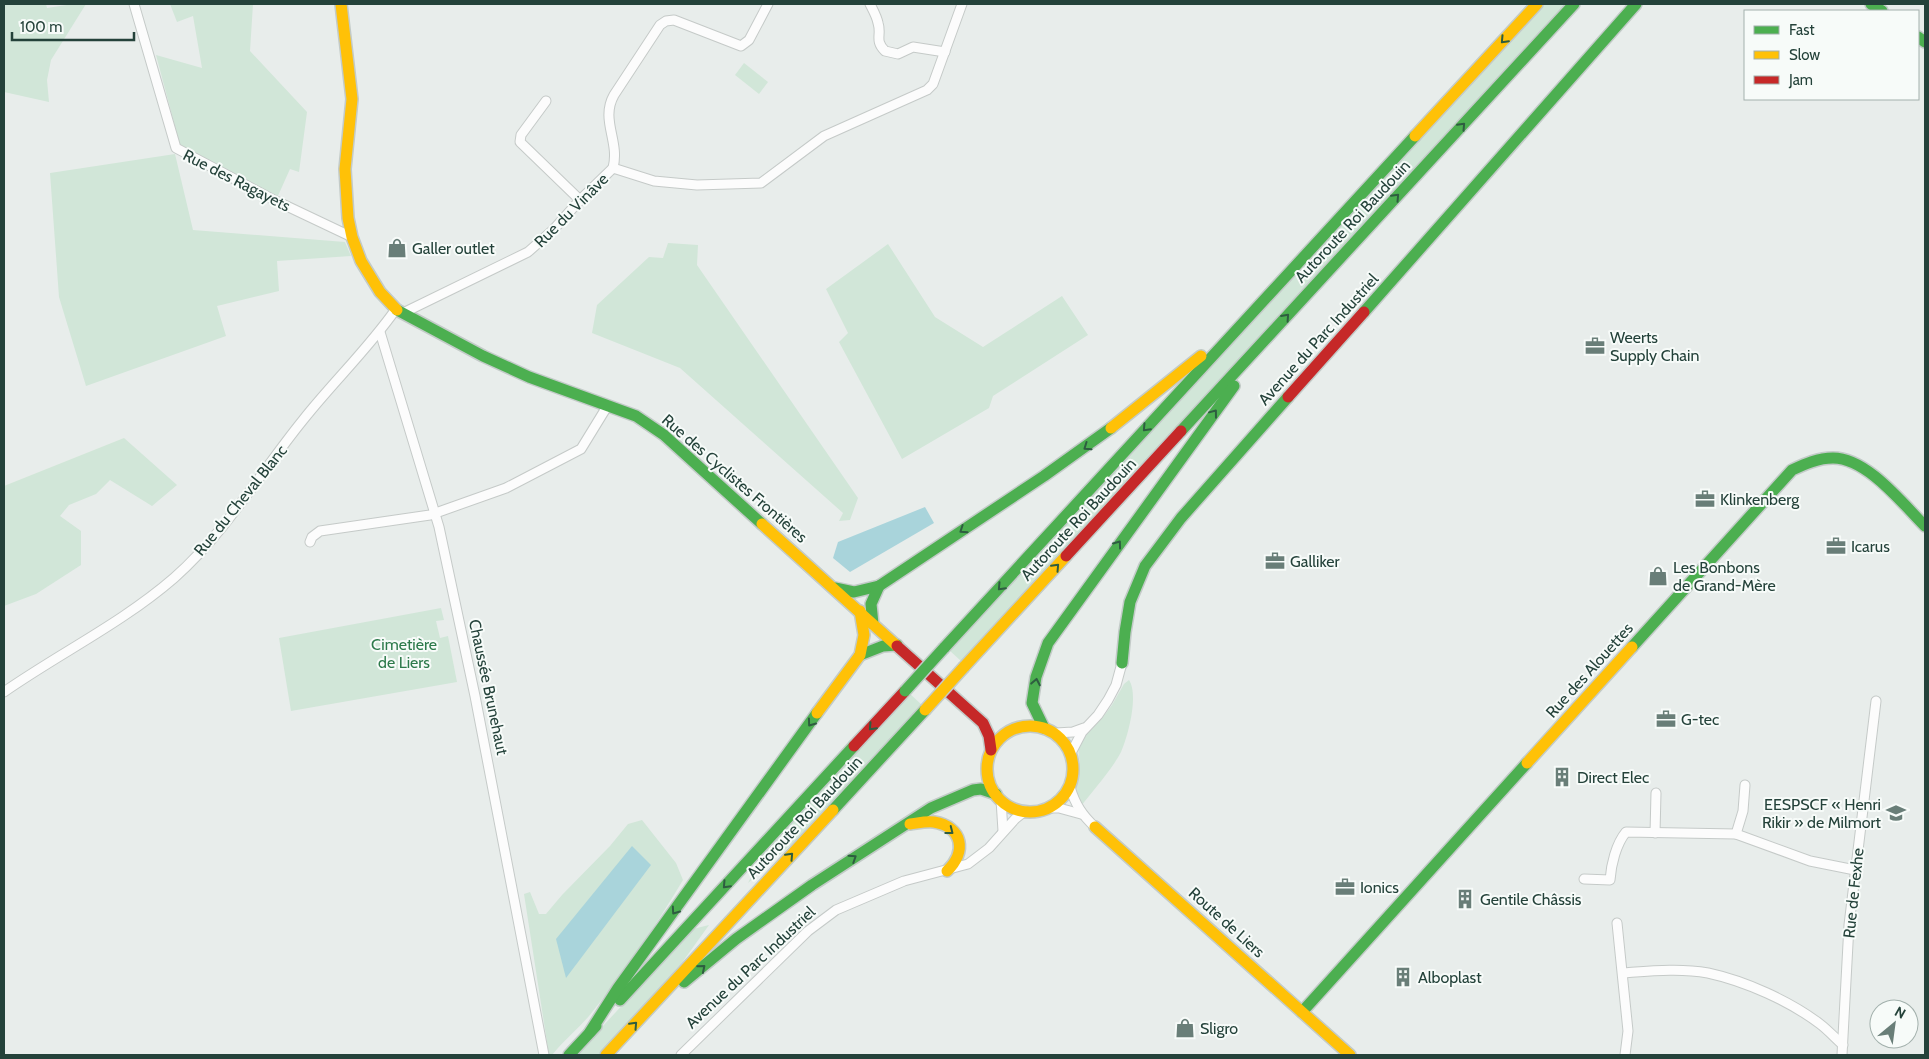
<svg xmlns="http://www.w3.org/2000/svg" width="1929" height="1059" font-family="Cabin,sans-serif">
<style>
.green{fill:#d1e6d8}
.water{fill:#a9d4db}
.lines{fill:none;stroke-linecap:round;stroke-linejoin:round}
.street-casing{stroke:#c5cac8;stroke-width:11}
.fast-casing{stroke:#c3cbc8;stroke-width:14}
.slow-casing{stroke:#c3cbc8;stroke-width:14}
.jam-casing{stroke:#c3cbc8;stroke-width:14}
.street{stroke:#fcfcfc;stroke-width:9}
.fast{stroke:#4caf50;stroke-width:11}
.slow{stroke:#ffc107;stroke-width:11}
.jam{stroke:#c62828;stroke-width:11}
.fast-bridge-casing{stroke:#c3ccc9;stroke-width:14;stroke-linecap:butt}
.slow-bridge-casing{stroke:#c3ccc9;stroke-width:14;stroke-linecap:butt}
.fast-bridge{stroke:#4caf50;stroke-width:11}
.slow-bridge{stroke:#ffc107;stroke-width:11}
.oneway{stroke:#2e5d40}
.labels{text-anchor:middle;stroke-width:4;stroke-linejoin:round;paint-order:stroke}
.street-label{font-size:16px;fill:#24423a;stroke:#f7fbf9}
.poi-label{font-size:16px;fill:#24423a;stroke:#f7fbf9;text-anchor:start}
.park-label{font-size:16px;fill:#2d7a4b;stroke:#f7fbf9}
</style>
<rect width="100%" height="100%" fill="#e8edeb"/>
<g class="green">
<path d="M4 4H46L47 8 73 4H86L51 60 47 80 49 102 4 92Z"/>
<path d="M170 4H253L250 51 307 112 299 172 290 169 277 198 180 145 156 55 202 68 193 16 177 22Z"/>
<path d="M1545 4H1567L961 661 949 650Z"/>
<path d="M744 63 768 82 759 94 735 75Z"/>
<path d="M175 154 193 230 345 242 351 256 277 261 279 291 217 306 226 336 86 386 59 297 50 173Z"/>
<path d="M668 243 698 245 697 265 858 498 850 520 839 521 843 513 680 368 592 333 597 305 649 257 663 258Z"/>
<path d="M888 244 935 317 983 347 1062 296 1088 335 993 396 989 408 902 459 839 342 848 333 826 289Z"/>
<path d="M124 438 177 485 152 506 110 480 96 494 69 505 60 516 81 531V565L36 594 4 606V486Z"/>
<path d="M441 608 444 620 436 621 440 638 448 636 457 682 291 711 279 638Z"/>
<path d="M1129 680C1139 695 1128 736 1121 752 1113 768 1092 792 1081 806L1074 793 1080 767 1078 747 1082 736 1090 731 1103 717 1112 705 1124 684Z"/>
<path d="M909 693 922 705 794 842 748 883 763 853Z"/>
<path d="M642 820 676 863 683 880C655 927 624 973 589 1016 577 1030 563 1041 552 1055H549L524 894 530 892 539 914H546L562 895 610 846 628 824Z"/>
<path d="M709 925 681 964 598 1055H576L693 929Z"/>
</g>
<g class="water">
<path d="M925 507 934 523 850 572 833 558 838 542Z"/>
<path d="M632 846 651 865 566 978 556 939Z"/>
</g>
<g class="lines">
<defs>
<g id="street">
<path d="M134 4 176 148 274 200 352 237"/>
<path d="M870 4C873 10 877 17 878 23 882 35 874 40 885 51L898 54 913 47 945 52"/>
<path d="M546 101 521 135 520 142 580 200"/>
<path d="M613 168C620 141 600 120 614 95L660 25 666 21 674 20 741 46 749 40 768 4"/>
<path d="M403 313 528 252 554 229 580 200 613 168 654 181 697 185 761 183 824 136 927 90 933 84 962 4"/>
<path d="M380 332 439 527 475 696 544 1055"/>
<path d="M310 542 312 537 320 531 430 515 506 488 581 449 608 405"/>
<path d="M4 692C60 653 122 623 174 578 226 532 260 473 303 420 333 382 368 349 396 309"/>
<path d="M1056 733 1073 732 1084 728"/>
<path d="M1071 753 1082 732 1098 715 1108 700 1116 685 1122 663"/>
<path d="M1070 787C1075 804 1082 815 1095 827"/>
<path d="M1001 800 1003 831"/>
<path d="M1048 808H1059L1081 814"/>
<path d="M1655 833 1656 793"/>
<path d="M1736 834 1743 811 1745 785"/>
<path d="M1584 879 1610 880C1611 865 1616 844 1626 832L1736 834 1810 861 1855 870"/>
<path d="M1617 923 1628 1031 1625 1055"/>
<path d="M1623 973C1651 971 1680 968 1708 973 1745 981 1790 1001 1820 1024 1828 1030 1835 1038 1843 1045"/>
<path d="M681 1055 808 931 836 910 904 881 968 864 989 848 1015 819 1025 811"/>
<path d="M1842 1055 1849 925 1876 701"/>
</g>
<g id="fast">
<path d="M1871 4 1882 11"/>
<path d="M1918 37 1925 42"/>
<path d="M397 310 483 356 529 377 636 416 664 435 762 524"/>
<path d="M1364 312 1636 4"/>
<path d="M1181 431 1574 4"/>
<path d="M835 588 854 592 879 586 1044 476 1111 428"/>
<path d="M873 624 871 604 879 586"/>
<path d="M1632 647 1792 470C1805 464 1818 458 1833 458 1867 458 1902 503 1925 526"/>
<path d="M944 648 1415 136"/>
<path d="M860 655 883 646 897 645"/>
<path d="M1122 663 1125 632 1130 602 1145 566 1181 518 1288 397"/>
<path d="M1044 728 1032 703 1036 677 1048 643 1234 386"/>
<path d="M833 810 925 710"/>
<path d="M684 982 736 939 812 885 931 808 973 790 981 789 996 794"/>
<path d="M620 1000 854 746"/>
<path d="M1302 1012 1527 763"/>
<path d="M590 1032 618 988 817 713"/>
<path d="M569 1055 596 1026"/>
</g>
<g id="slow">
<path d="M341 4 352 99 345 169 348 218 352 237 361 261 380 292 397 310"/>
<path d="M1415 136 1537 4"/>
<path d="M1111 428 1201 356"/>
<path d="M762 524 897 646"/>
<path d="M964 667 1066 556"/>
<path d="M817 713 860 655 864 635 860 611"/>
<circle cx="1030" cy="769" r="43"/>
<path d="M1527 763 1632 647"/>
<path d="M910 824C918 823 926 821 934 822 963 827 967 852 947 871"/>
<path d="M1095 827 1350 1055"/>
<path d="M606 1055 833 810"/>
</g>
<g id="jam">
<path d="M1288 397 1364 312"/>
<path d="M1066 556 1181 431"/>
<path d="M897 646 983 723 989 736 991 750"/>
<path d="M854 746 905 691"/>
</g>
</defs>
<use href="#street" class="street-casing"/>
<use href="#fast" class="fast-casing"/>
<use href="#slow" class="slow-casing"/>
<use href="#jam" class="jam-casing"/>
<use href="#street" class="street"/>
<use href="#fast" class="fast"/>
<use href="#slow" class="slow"/>
<use href="#jam" class="jam"/>
<defs>
<path id="fast-bridge" d="M905 691 944 648"/>
<path id="slow-bridge" d="M925 710 964 667"/>
</defs>
<use href="#fast-bridge" class="fast-bridge-casing"/>
<use href="#slow-bridge" class="slow-bridge-casing"/>
<use href="#fast-bridge" class="fast-bridge"/>
<use href="#slow-bridge" class="slow-bridge"/>
</g>
<defs><path id="oneway-chevron" d="M-2-3.5L2.5 0L-2 3.5" fill="none" stroke-width="1.6" stroke-linecap="round" stroke-linejoin="round" transform="scale(1.25)"/></defs>
<g class="oneway">
<use href="#oneway-chevron" transform="translate(1504 40) rotate(133)"/>
<use href="#oneway-chevron" transform="translate(1462 126) rotate(-47)"/>
<use href="#oneway-chevron" transform="translate(1396 197) rotate(-47)"/>
<use href="#oneway-chevron" transform="translate(1286 317) rotate(-48)"/>
<use href="#oneway-chevron" transform="translate(1214 413) rotate(-53)"/>
<use href="#oneway-chevron" transform="translate(1146 428) rotate(133)"/>
<use href="#oneway-chevron" transform="translate(1087 447) rotate(145)"/>
<use href="#oneway-chevron" transform="translate(963 530) rotate(146)"/>
<use href="#oneway-chevron" transform="translate(1118 544) rotate(-54)"/>
<use href="#oneway-chevron" transform="translate(1056 567) rotate(-47)"/>
<use href="#oneway-chevron" transform="translate(1001 587) rotate(133)"/>
<use href="#oneway-chevron" transform="translate(1036 682) rotate(-79)"/>
<use href="#oneway-chevron" transform="translate(811 723) rotate(126)"/>
<use href="#oneway-chevron" transform="translate(872 727) rotate(133)"/>
<use href="#oneway-chevron" transform="translate(950 831) rotate(38)"/>
<use href="#oneway-chevron" transform="translate(790 856) rotate(-47)"/>
<use href="#oneway-chevron" transform="translate(853 858) rotate(-33)"/>
<use href="#oneway-chevron" transform="translate(726 885) rotate(133)"/>
<use href="#oneway-chevron" transform="translate(675 911) rotate(125)"/>
<use href="#oneway-chevron" transform="translate(702 968) rotate(-40)"/>
<use href="#oneway-chevron" transform="translate(634 1025) rotate(-47)"/>
</g>
<defs>
<symbol id="shop-bare" viewBox="-9 -9 18 18"><path d="M-5-2.5h2.3a2.7 3.5 0 0 1 5.4 0H5L5.5 6h-11ZM-1.5-2.5h3a1.5 2.3 0 0 0-3 0Z" fill="#697e78" stroke="#f7fbf9" stroke-width="2.5" paint-order="stroke"/></symbol>
<symbol id="office-bare" viewBox="-9 -9 18 18"><path d="M-6-3h4V-5.5h4V-3h4V5H-6ZM-1-4.5V-3h2v-1.5ZM-6 0V1H6V0Z" fill="#697e78" stroke="#f7fbf9" stroke-width="2.5" paint-order="stroke"/></symbol>
<symbol id="building-bare" viewBox="-9 -9 18 18"><path d="M-4-6H4V6H1V3H-1V6H-4ZM-2.5-4.3h1.7v1.8h-1.7ZM.8-4.3h1.7v1.8H.8ZM-2.5-1h1.7V.8h-1.7ZM.8-1h1.7V.8H.8Z" fill="#697e78" stroke="#f7fbf9" stroke-width="2.5" paint-order="stroke"/></symbol>
<symbol id="school-bare" viewBox="-9 -9 18 18"><path d="M0-5L7-2L0 1L-7-2ZM-4 1L0 2.5L4 1V4Q0 6-4 4Z" fill="#697e78" stroke="#f7fbf9" stroke-width="2.5" paint-order="stroke"/></symbol>
</defs>
<g fill-rule="evenodd">
<use href="#shop-bare" x="383" y="234" width="28" height="28"/>
<use href="#office-bare" x="1581" y="332" width="28" height="28"/>
<use href="#office-bare" x="1691" y="485" width="28" height="28"/>
<use href="#office-bare" x="1822" y="532" width="28" height="28"/>
<use href="#office-bare" x="1261" y="547" width="28" height="28"/>
<use href="#shop-bare" x="1644" y="562" width="28" height="28"/>
<use href="#office-bare" x="1652" y="705" width="28" height="28"/>
<use href="#building-bare" x="1548" y="763" width="28" height="28"/>
<use href="#school-bare" x="1882" y="799" width="28" height="28"/>
<use href="#office-bare" x="1331" y="873" width="28" height="28"/>
<use href="#building-bare" x="1451" y="885" width="28" height="28"/>
<use href="#building-bare" x="1389" y="963" width="28" height="28"/>
<use href="#shop-bare" x="1171" y="1014" width="28" height="28"/>
</g>
<g class="labels">
<g class="street-label">
<text transform="translate(237 180) rotate(27)" y="6">Rue des Ragayets</text>
<text transform="translate(571 210) rotate(-45)" y="6">Rue du Vinâve</text>
<text transform="translate(1352 221) rotate(-47)" y="6">Autoroute Roi Baudouin</text>
<text transform="translate(1318 339) rotate(-48)" y="6">Avenue du Parc Industriel</text>
<text transform="translate(735 478) rotate(41)" y="6">Rue des Cyclistes Frontières</text>
<text transform="translate(240 500) rotate(-51)" y="6">Rue du Cheval Blanc</text>
<text transform="translate(1078 519) rotate(-47)" y="6">Autoroute Roi Baudouin</text>
<text transform="translate(1589 670) rotate(-48)" y="6">Rue des Alouettes</text>
<text transform="translate(489 687) rotate(78)" y="6">Chaussée Brunehaut</text>
<text transform="translate(804 817) rotate(-47)" y="6">Autoroute Roi Baudouin</text>
<text transform="translate(1853 893) rotate(-84)" y="6">Rue de Fexhe</text>
<text transform="translate(1227 922) rotate(42)" y="6">Route de Liers</text>
<text transform="translate(750 967) rotate(-43)" y="6">Avenue du Parc Industriel</text>
</g>
<g class="poi-label">
<text x="412" y="254">Galler outlet</text>
<text x="1610" y="343">Weerts<tspan x="1610" dy="18">Supply Chain</tspan></text>
<text x="1720" y="505">Klinkenberg</text>
<text x="1851" y="552">Icarus</text>
<text x="1290" y="567">Galliker</text>
<text x="1673" y="573">Les Bonbons<tspan x="1673" dy="18">de Grand-Mère</tspan></text>
<text x="1681" y="725">G-tec</text>
<text x="1577" y="783">Direct Elec</text>
<text x="1881" y="810" text-anchor="end">EESPSCF « Henri<tspan x="1881" dy="18">Rikir » de Milmort</tspan></text>
<text x="1360" y="893">Ionics</text>
<text x="1480" y="905">Gentile Châssis</text>
<text x="1418" y="983">Alboplast</text>
<text x="1200" y="1034">Sligro</text>
</g>
<g class="park-label">
<text x="404" y="650">Cimetière<tspan x="404" dy="18">de Liers</tspan></text>
</g>
</g>
<rect width="1929" height="1059" fill="none" stroke="#24423a" stroke-width="10"/>
<rect x="1744" y="10" width="175" height="90" fill="#f7fbf9" stroke="#a3b1ad"/>
<rect x="1754" y="26" width="25" height="8" fill="#4caf50" stroke="#a3b1ad"/>
<text x="1789" y="35" font-size="15" fill="#24423a">Fast</text>
<rect x="1754" y="51" width="25" height="8" fill="#ffc107" stroke="#a3b1ad"/>
<text x="1789" y="60" font-size="15" fill="#24423a">Slow</text>
<rect x="1754" y="76" width="25" height="8" fill="#c62828" stroke="#a3b1ad"/>
<text x="1789" y="85" font-size="15" fill="#24423a">Jam</text>
<g transform="translate(1894 1024) rotate(29)"><circle r="24" fill="#f7fbf9" stroke="#a3b1ad"/>
<path d="M0-4L9 19L0 12L-9 19Z" fill="#697e78"/>
<text y="-8" font-size="14" font-weight="bold" text-anchor="middle" fill="#24423a">N</text>
</g>
<path d="M12 32v8h122v-8" fill="none" stroke="#24423a" stroke-width="2.5"/>
<text x="20" y="32" font-size="15" fill="#24423a" stroke="#f7fbf9" stroke-width="4" paint-order="stroke">100 m</text>
</svg>
